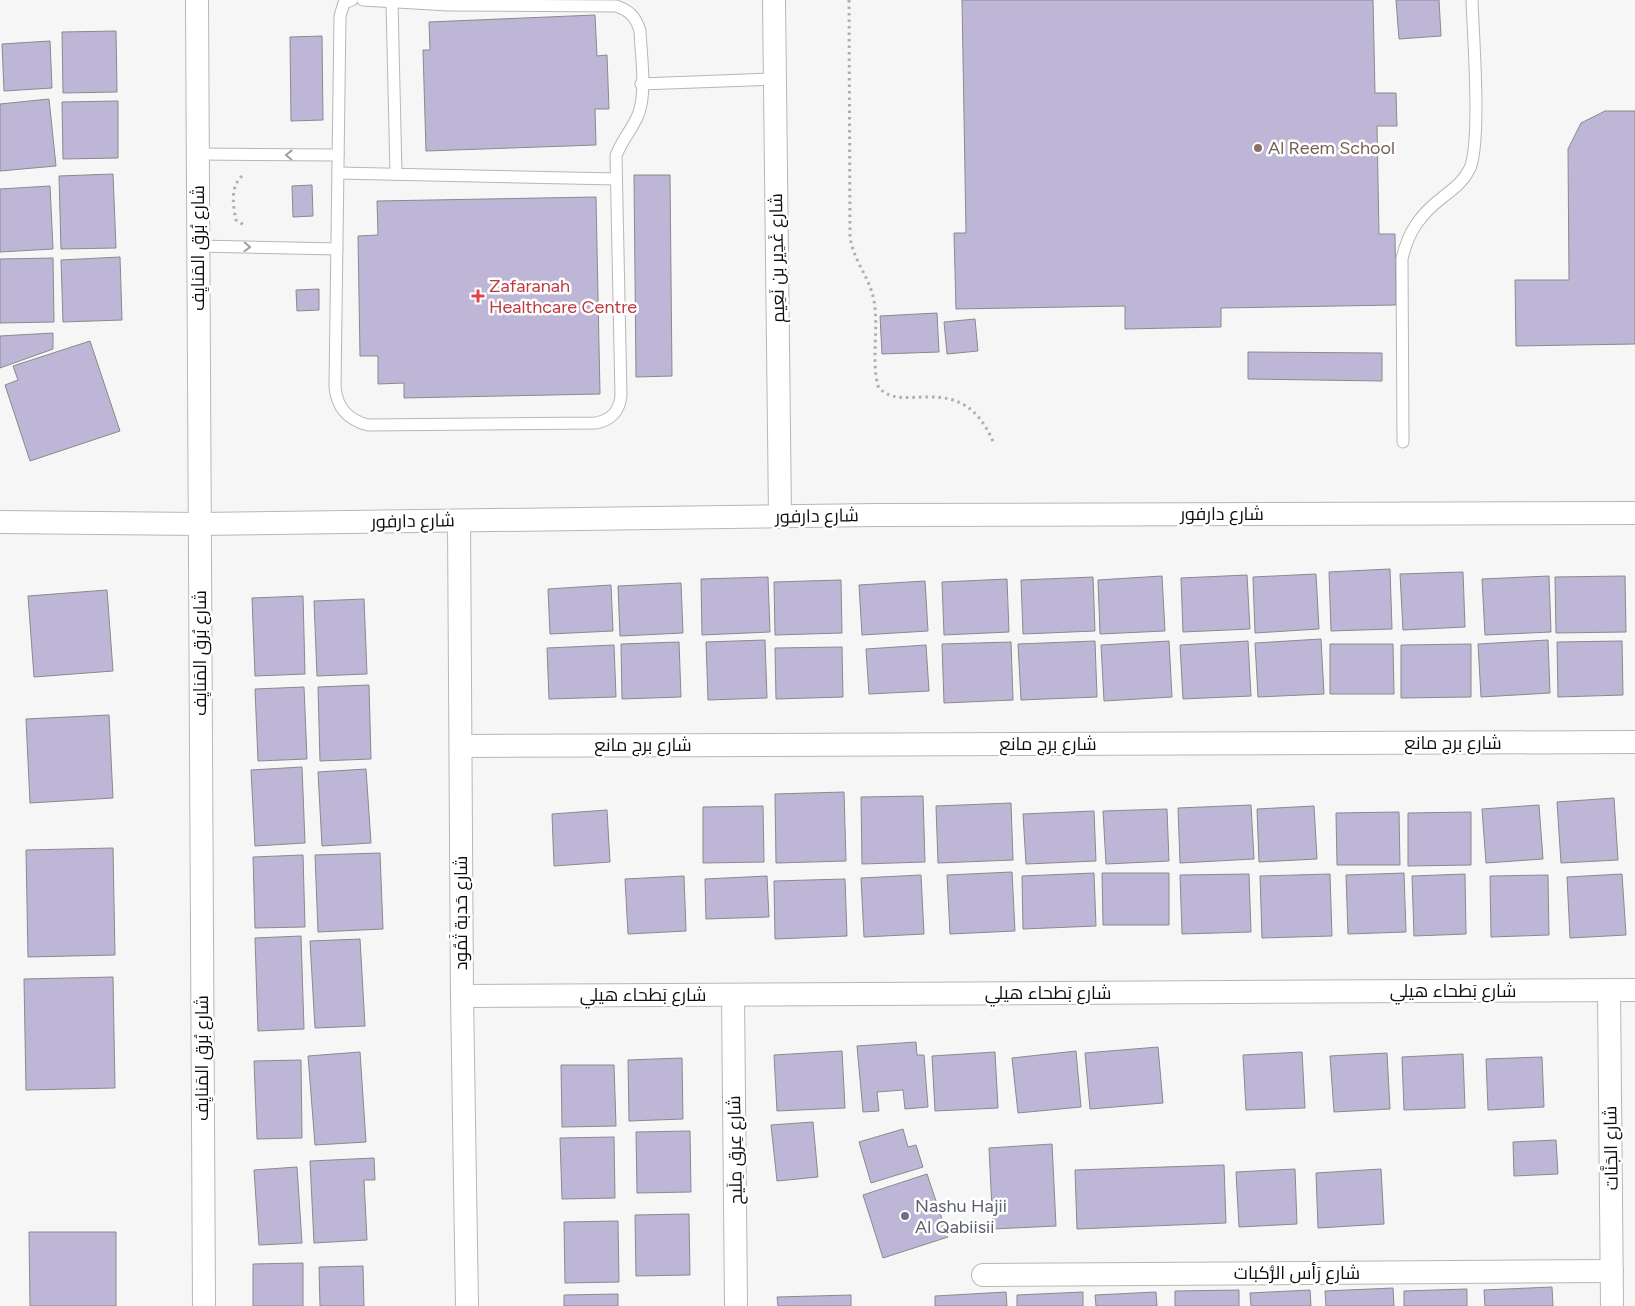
<svg xmlns="http://www.w3.org/2000/svg" width="1635" height="1306" font-family="Figtree,Cairo,sans-serif">
<style>
.building{fill:#bdb6d6;stroke:#8a8a8b}
.lines{fill:none;stroke-linecap:round;stroke-linejoin:round}
.service-casing{stroke:#b7b7b8;stroke-width:13}
.minor-casing{stroke:#b7b7b8;stroke-width:24}
.path{stroke:#aeaeaf;stroke-width:3;stroke-dasharray:2.5 4;stroke-linecap:butt}
.service{stroke:#fff;stroke-width:11}
.minor{stroke:#fff;stroke-width:22}
.oneway{stroke:#9f9f9f}
.education-dot{fill:#8d6e63;stroke:#fff;stroke-width:2}
.health-dot{fill:#e0444e;stroke:#fff;stroke-width:2}
.worship-dot{fill:#6b7280;stroke:#fff;stroke-width:2}
.labels{text-anchor:middle;stroke-width:5;stroke-linejoin:round;paint-order:stroke}
.education-label{font-size:18px;fill:#785e54;stroke:#fff;text-anchor:start}
.street-label{font-size:18px;fill:#0e0e0e;stroke:#fff}
.health-label{font-size:18px;fill:#be3a42;stroke:#fff;text-anchor:start}
.worship-label{font-size:18px;fill:#5b616d;stroke:#fff;text-anchor:start}
</style>
<rect width="100%" height="100%" fill="#f6f6f7"/>
<g class="building">
<path d="M962 0H1373L1375 93H1396L1397 126H1377L1379 234H1395L1396 305 1221 308V327L1125 329V306L956 309 954 233H966Z"/>
<path d="M1396 0H1439L1441 36 1399 39Z"/>
<path d="M595 15 597 56 607 55 609 109H595L596 145 426 151 423 50H430L429 22Z"/>
<path d="M116 31 117 92 63 93 62 32Z"/>
<path d="M322 36 323 120 291 121 290 37Z"/>
<path d="M50 41 52 88 4 91 2 44Z"/>
<path d="M49 99 56 166 0 171V104Z"/>
<path d="M118 101V158L63 159 62 102Z"/>
<path d="M1605 111H1635V344L1516 346 1515 280H1569L1568 149 1581 123Z"/>
<path d="M113 174 116 248 61 249 59 176Z"/>
<path d="M634 175H670L672 376 636 377Z"/>
<path d="M312 185 313 216 293 217 292 186Z"/>
<path d="M50 186 53 249 0 252V189Z"/>
<path d="M596 197 600 394 404 398V383L378 384V356H360L358 236 378 235 377 201Z"/>
<path d="M120 257 122 320 63 322 61 260Z"/>
<path d="M53 258 54 322 0 323V259Z"/>
<path d="M319 289V310L297 311 296 290Z"/>
<path d="M937 313 939 352 882 354 880 316Z"/>
<path d="M975 319 978 351 947 354 944 322Z"/>
<path d="M53 333V349L0 368V336Z"/>
<path d="M90 341 120 431 30 461 5 385 18 380 13 366Z"/>
<path d="M1248 352 1382 353V381L1248 379Z"/>
<path d="M1390 569 1392 629 1331 631 1329 572Z"/>
<path d="M1463 572 1465 627 1403 630 1400 574Z"/>
<path d="M1316 574 1319 629 1255 633 1253 577Z"/>
<path d="M1247 575 1250 629 1183 632 1181 578Z"/>
<path d="M1162 576 1165 631 1100 634 1098 580Z"/>
<path d="M1549 576 1551 632 1485 635 1482 579Z"/>
<path d="M1625 576 1626 632 1556 633 1555 577Z"/>
<path d="M768 577 770 632 702 635 701 579Z"/>
<path d="M1093 577 1095 631 1023 634 1021 580Z"/>
<path d="M1007 579 1009 632 944 635 942 582Z"/>
<path d="M841 580 842 633 775 635 774 582Z"/>
<path d="M925 581 928 631 862 635 859 585Z"/>
<path d="M681 583 683 633 620 636 618 586Z"/>
<path d="M611 585 613 631 550 634 548 589Z"/>
<path d="M107 590 113 671 34 677 28 596Z"/>
<path d="M303 596 305 674 255 676 252 598Z"/>
<path d="M364 599 367 674 317 676 314 601Z"/>
<path d="M1321 639 1324 694 1258 697 1255 643Z"/>
<path d="M765 640 767 698 708 700 706 642Z"/>
<path d="M1548 640 1550 693 1481 697 1478 644Z"/>
<path d="M1095 641 1097 697 1021 700 1018 644Z"/>
<path d="M1169 641 1172 697 1104 701 1101 645Z"/>
<path d="M1248 641 1251 696 1183 699 1180 645Z"/>
<path d="M1622 641 1623 695 1558 697 1557 642Z"/>
<path d="M679 642 681 697 622 699 621 644Z"/>
<path d="M1011 642 1013 700 944 703 942 644Z"/>
<path d="M1330 644H1393L1394 694H1330Z"/>
<path d="M1471 644V697L1401 698V645Z"/>
<path d="M614 645 616 697 549 699 547 648Z"/>
<path d="M926 645 929 691 869 694 866 649Z"/>
<path d="M842 647 843 697 776 699 775 648Z"/>
<path d="M369 685 371 759 320 761 318 687Z"/>
<path d="M304 687 307 759 258 761 255 689Z"/>
<path d="M109 715 113 798 30 803 26 719Z"/>
<path d="M302 767 305 843 255 846 251 770Z"/>
<path d="M366 769 371 843 322 846 318 772Z"/>
<path d="M844 792 846 861 776 863 775 794Z"/>
<path d="M923 796 925 862 862 864 861 797Z"/>
<path d="M1614 798 1618 860 1561 863 1557 802Z"/>
<path d="M1011 803 1013 860 938 863 936 806Z"/>
<path d="M1251 805 1254 859 1180 863 1178 808Z"/>
<path d="M1539 805 1543 859 1486 863 1482 809Z"/>
<path d="M763 806 764 862 703 863V807Z"/>
<path d="M1314 806 1317 859 1259 862 1257 809Z"/>
<path d="M1167 809 1169 861 1106 864 1103 811Z"/>
<path d="M607 810 610 862 554 866 552 814Z"/>
<path d="M1094 811 1096 861 1026 864 1023 814Z"/>
<path d="M1399 812 1400 865H1337L1336 813Z"/>
<path d="M1471 812V865L1408 866V813Z"/>
<path d="M113 848 115 955 28 957 26 850Z"/>
<path d="M380 853 383 929 318 932 315 855Z"/>
<path d="M303 855 305 927 255 928 253 857Z"/>
<path d="M1012 872 1015 931 950 934 947 875Z"/>
<path d="M1094 873 1096 926 1023 929 1022 876Z"/>
<path d="M1102 873H1169V925H1103Z"/>
<path d="M1404 873 1406 932 1348 934 1346 875Z"/>
<path d="M1249 874 1251 932 1182 934 1180 875Z"/>
<path d="M1330 874 1332 936 1262 938 1260 876Z"/>
<path d="M1465 874 1466 934 1414 936 1412 876Z"/>
<path d="M1622 874 1626 935 1570 938 1567 877Z"/>
<path d="M921 875 924 934 864 937 861 878Z"/>
<path d="M1548 875 1549 935 1491 937 1490 876Z"/>
<path d="M684 876 686 931 628 934 625 879Z"/>
<path d="M767 876 769 917 706 919 705 879Z"/>
<path d="M845 879 847 936 775 939 774 881Z"/>
<path d="M301 936 304 1029 258 1031 255 938Z"/>
<path d="M360 939 365 1026 315 1028 310 941Z"/>
<path d="M113 977 115 1088 26 1090 24 979Z"/>
<path d="M916 1042 917 1055H924L928 1107 905 1109 903 1090 877 1092 879 1111 863 1112 857 1046Z"/>
<path d="M1158 1047 1163 1103 1090 1109 1085 1053Z"/>
<path d="M842 1051 845 1108 777 1111 774 1055Z"/>
<path d="M1076 1051 1081 1107 1018 1113 1012 1058Z"/>
<path d="M360 1052 366 1142 315 1145 308 1056Z"/>
<path d="M995 1052 998 1108 935 1111 932 1056Z"/>
<path d="M1302 1052 1305 1108 1246 1110 1243 1055Z"/>
<path d="M1387 1053 1390 1109 1334 1112 1330 1056Z"/>
<path d="M1463 1054 1465 1108 1404 1110 1402 1057Z"/>
<path d="M1542 1057 1544 1107 1488 1110 1486 1059Z"/>
<path d="M682 1058 683 1119 629 1121 628 1060Z"/>
<path d="M301 1060 302 1138 257 1139 254 1061Z"/>
<path d="M561 1065H614L616 1126 562 1127Z"/>
<path d="M813 1122 818 1177 777 1181 771 1125Z"/>
<path d="M903 1129 908 1147 916 1145 923 1167 871 1183 859 1142Z"/>
<path d="M690 1131 691 1192 637 1193 636 1132Z"/>
<path d="M614 1137 615 1198 562 1199 560 1138Z"/>
<path d="M1556 1140 1558 1174 1514 1176 1513 1142Z"/>
<path d="M1052 1144 1056 1226 993 1229 989 1148Z"/>
<path d="M374 1158 375 1180H364L367 1240 314 1243 310 1161Z"/>
<path d="M1224 1165 1226 1223 1077 1229 1075 1170Z"/>
<path d="M297 1167 302 1243 259 1245 254 1170Z"/>
<path d="M1295 1169 1297 1224 1239 1227 1236 1172Z"/>
<path d="M1381 1169 1384 1224 1318 1228 1316 1173Z"/>
<path d="M927 1174 948 1237 883 1258 863 1195Z"/>
<path d="M689 1214 690 1275 636 1276 635 1215Z"/>
<path d="M618 1221 619 1282 565 1283 564 1222Z"/>
<path d="M29 1232H116V1306H30Z"/>
<path d="M303 1263V1306H253V1264Z"/>
<path d="M363 1266 364 1306H320L319 1267Z"/>
<path d="M1552 1287 1553 1306H1485L1484 1290Z"/>
<path d="M1393 1288 1394 1306H1326L1325 1291Z"/>
<path d="M1467 1289V1306H1404V1291Z"/>
<path d="M1239 1290V1306H1175V1291Z"/>
<path d="M1310 1290 1311 1306H1251L1250 1293Z"/>
<path d="M1006 1292 1007 1306H935V1296Z"/>
<path d="M1083 1292V1306H1017V1295Z"/>
<path d="M1156 1292 1157 1306H1096L1095 1295Z"/>
<path d="M618 1294V1306H564V1295Z"/>
<path d="M851 1295V1306H778L777 1297Z"/>
</g>
<g class="lines">
<defs>
<g id="service">
<path d="M352 0 344 3 340 16 335 387C337 408 348 420 368 425L596 423C611 420 619 412 621 396L616 156C621 141 632 130 638 115 647 94 641 55 640 31 636 17 629 10 616 6L448 5 363 0"/>
<path d="M392 2 396 174"/>
<path d="M641 84 774 79"/>
<path d="M197 154 338 155"/>
<path d="M338 173 616 179"/>
<path d="M198 246 337 249"/>
<path d="M1403 442 1402 259C1408 231 1421 214 1443 197 1453 189 1463 182 1469 170 1482 146 1473 34 1472 0"/>
</g>
<g id="minor">
<path d="M197 0 204 1306"/>
<path d="M774 0 780 517"/>
<path d="M459 521 462 996 467 1306"/>
<path d="M0 522 199 524 877 515 1635 513"/>
<path d="M461 746 1635 742"/>
<path d="M1609 990 1612 1306"/>
<path d="M733 995 736 1306"/>
<path d="M462 996 1635 990"/>
<path d="M983 1275 1612 1271"/>
</g>
</defs>
<use href="#service" class="service-casing"/>
<use href="#minor" class="minor-casing"/>
<g class="path">
<path d="M849 0 850 236C853 261 870 277 874 301 879 329 871 359 878 386 900 418 962 364 994 444"/>
<path d="M242 176C230 187 233 205 236 220L244 225"/>
</g>
<use href="#service" class="service"/>
<use href="#minor" class="minor"/>
</g>
<defs><path id="oneway-chevron" d="M-2-3.5L2.5 0L-2 3.5" fill="none" stroke-width="1.6" stroke-linecap="round" stroke-linejoin="round" transform="scale(1.25)"/></defs>
<g class="oneway">
<use href="#oneway-chevron" transform="translate(289 155) rotate(-179)"/>
<use href="#oneway-chevron" transform="translate(247 247) rotate(2)"/>
</g>
<circle class="education-dot" cx="1258" cy="148" r="5"/>
<path class="health-dot" d="M475.5 288.5h5v5h5v5h-5v5h-5v-5h-5v-5h5z"/>
<circle class="worship-dot" cx="905" cy="1216" r="5"/>
<g class="labels">
<g class="education-label">
<text x="1268" y="154">Al Reem School</text>
</g>
<g class="street-label">
<text transform="translate(198 248) rotate(-90)" y="6">شارع بُرق المَنايِف</text>
<text transform="translate(777 258) rotate(-91)" y="6">شارع غَدِير بن نَعِيم</text>
<text x="1222" y="520">شارع دارفور</text>
<text transform="translate(817 516) rotate(-1)" y="6">شارع دارفور</text>
<text transform="translate(413 521) rotate(-1)" y="6">شارع دارفور</text>
<text transform="translate(200 653) rotate(-90)" y="6">شارع بُرق المَنايِف</text>
<text x="1453" y="749">شارع برج مانع</text>
<text x="1048" y="750">شارع برج مانع</text>
<text x="643" y="751">شارع برج مانع</text>
<text transform="translate(461 913) rotate(-90)" y="6">شارع حَدبة ثَمُود</text>
<text x="1453" y="997">شارع بَطحاء هيلي</text>
<text x="1048" y="999">شارع بَطحاء هيلي</text>
<text x="643" y="1001">شارع بَطحاء هيلي</text>
<text transform="translate(202 1058) rotate(-90)" y="6">شارع بُرق المَنايِف</text>
<text transform="translate(1611 1148) rotate(-91)" y="6">شارع الجَنَّات</text>
<text transform="translate(735 1150) rotate(-91)" y="6">شارع عِرق مِلَيح</text>
<text x="1297" y="1279">شارع رَأس الرُّكبات</text>
</g>
<g class="health-label">
<text x="489" y="292">Zafaranah<tspan x="489" dy="21">Healthcare Centre</tspan></text>
</g>
<g class="worship-label">
<text x="915" y="1212">Nashu Hajii<tspan x="915" dy="21">Al Qabiisii</tspan></text>
</g>
</g>
</svg>
